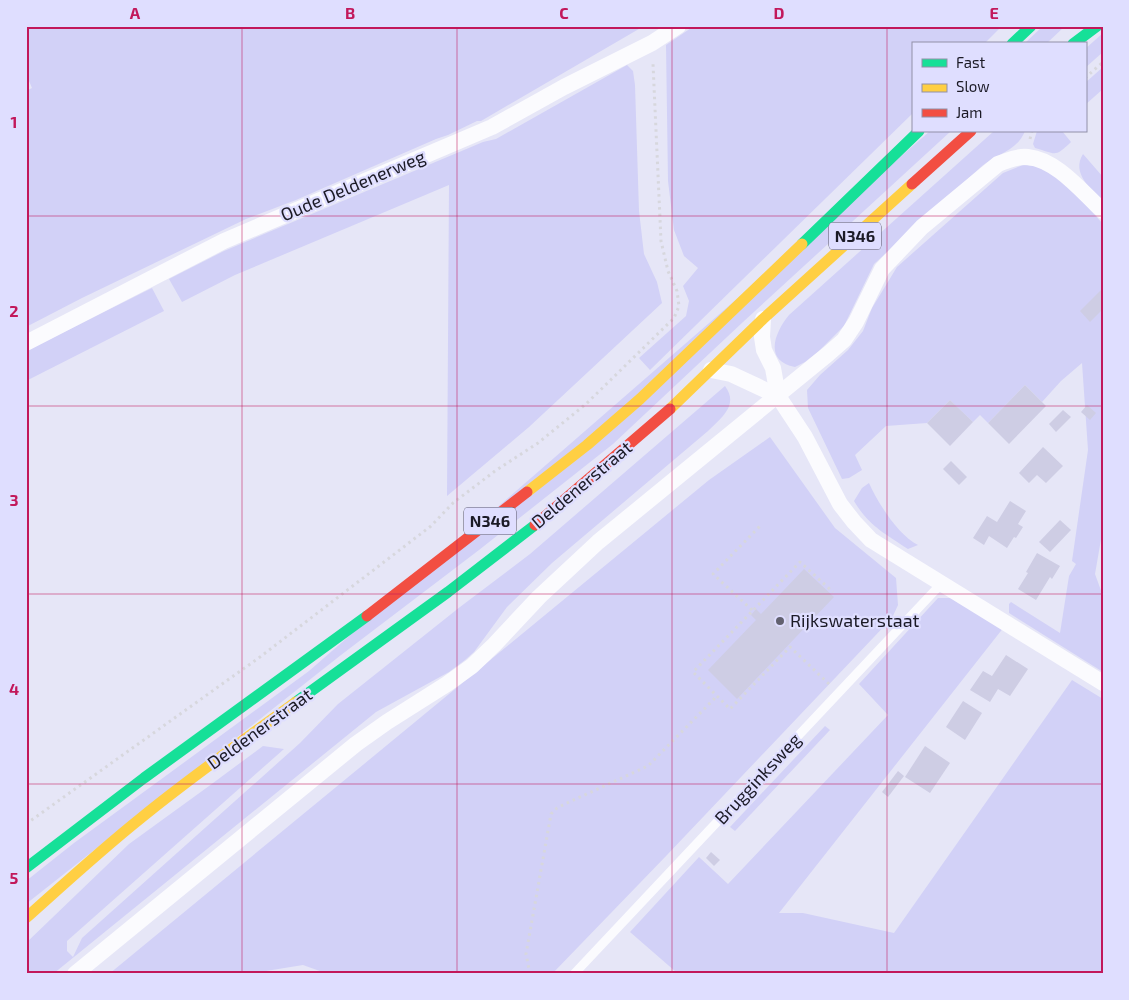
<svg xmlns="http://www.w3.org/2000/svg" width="1129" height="1000" font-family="'Exo 2',sans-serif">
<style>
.green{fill:#d2d1f7}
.building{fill:#cecde4}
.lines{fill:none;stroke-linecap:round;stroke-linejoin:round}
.path{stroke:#d7d7dd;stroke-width:3;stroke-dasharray:2.5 4;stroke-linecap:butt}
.lane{stroke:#fbfbfe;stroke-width:9}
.street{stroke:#fbfbfe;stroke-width:16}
.fast{stroke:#16e098;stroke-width:11}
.slow{stroke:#ffcf43;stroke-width:11}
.jam{stroke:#f24e42;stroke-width:11}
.grid{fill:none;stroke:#c2185b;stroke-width:1;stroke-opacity:0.55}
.poi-dot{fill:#62616f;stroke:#dfdeff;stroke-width:2}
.labels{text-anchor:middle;stroke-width:4.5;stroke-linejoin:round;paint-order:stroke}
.shield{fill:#dfdeff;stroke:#565567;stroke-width:1}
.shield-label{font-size:16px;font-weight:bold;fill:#1b1a26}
.street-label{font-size:18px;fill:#1b1a26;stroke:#dfdeff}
.poi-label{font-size:18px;fill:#1b1a26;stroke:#dfdeff;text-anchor:start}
.neatline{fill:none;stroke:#c2185b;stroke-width:2}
.grid-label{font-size:16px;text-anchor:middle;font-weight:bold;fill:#c2185b}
</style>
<rect width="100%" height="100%" fill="#e6e6f7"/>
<g class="green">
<path d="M26 26H644L481 121H477L448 135 436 139 296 200 246 219 82 298 26 327V91L32 88 26 74Z"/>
<path d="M694 26H1002L984 44H913V113L650 370 639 358 686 316 689 301 683 286 698 268 684 256 674 230 668 181 666 45Z"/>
<path d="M1043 26H1065L1046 44H1024Z"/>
<path d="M1103 33V52L1085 68V49Z"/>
<path d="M627 65 633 71 635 85 639 211 644 254 657 282 662 303 529 427 447 496 449 185 235 275 182 302 169 279 224 251 483 142 496 139Z"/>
<path d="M1103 67V89L1085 105V83Z"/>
<path d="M930 131H951L743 322 613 444 479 550 341 655 26 904V881L74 843 309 671Z"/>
<path d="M994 131H1025C1018 150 997 154 982 166L874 264 844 326 819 351 805 362 795 367C763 361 775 332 789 315Z"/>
<path d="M1037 131H1062L1071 142C1054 158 1057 154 1035 148L1033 144Z"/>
<path d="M1083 154 1103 177V202C1091 189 1071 173 1083 154Z"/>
<path d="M1023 165 1042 167 1063 180 1103 224V528L1095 574 1103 596V672L1009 613V604L1011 602 1060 633 1069 576 1076 564 1072 561 1088 450 1082 363 1061 381 1042 402 1025 385 988 423 980 415 973 422 950 400 927 423 886 426 855 455 862 470 849 478 842 479 808 408 807 390 820 375 848 350 863 331 872 308 897 267 1003 173Z"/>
<path d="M152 288 164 311 26 381V351Z"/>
<path d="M725 386C739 405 722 417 708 431L552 563 507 607 474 652 465 660 449 672 376 712 53 974H26V943L129 844 209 786 263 746 284 749 67 941V951L73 957 82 938 300 743 338 704 460 607 530 554Z"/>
<path d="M770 437 835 528 896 578 898 605 892 618 667 855 552 974H328L303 965 266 971 261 974H109L709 480Z"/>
<path d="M869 483C878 503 898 535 918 545L908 549C884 533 869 526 854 501L862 488Z"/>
<path d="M938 598H955L1004 627 779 913H803L894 933 1072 680 1103 699V974H675L676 972 630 932 699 857 728 884 888 715 859 684Z"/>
<path d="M825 726 830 730 735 831 730 827Z"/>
</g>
<g class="building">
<path d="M1103 288V309L1090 322 1080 311Z"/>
<path d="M1025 385 1046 406 1009 444 988 423Z"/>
<path d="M950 400 973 422 950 446 927 423Z"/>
<path d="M1087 405 1096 413 1090 420 1081 412Z"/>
<path d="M1063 410 1071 417 1056 432 1049 424Z"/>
<path d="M1043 447 1063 466 1046 483 1037 475 1029 483 1019 473Z"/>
<path d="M951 461 967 477 959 485 943 469Z"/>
<path d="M1010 501 1026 511 1018 524 1023 527 1016 538 1014 537 1007 548 989 536 984 545 973 538 987 516 997 522Z"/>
<path d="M1060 520 1071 530 1050 552 1039 542Z"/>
<path d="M1037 553 1060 566 1052 579 1050 577 1036 600 1018 589 1028 573 1026 572Z"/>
<path d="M804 569 834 597 737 699 708 670 756 620 751 615 756 609 761 614Z"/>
<path d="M1006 655 1028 669 1010 696 998 689 990 702 970 690 983 671 992 676Z"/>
<path d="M963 701 982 713 965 740 946 727Z"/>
<path d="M925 746 950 763 930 793 905 777Z"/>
<path d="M898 771 904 776 888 797 882 792Z"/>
<path d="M711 852 720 860 714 866 706 858Z"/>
</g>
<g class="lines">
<g class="path">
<path d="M1085 78 1103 62"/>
<path d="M1030 139 1032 131"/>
<path d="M752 610 713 574 761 525"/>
<path d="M829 684 790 647 730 709 693 672 800 562 833 592"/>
<path d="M26 824 260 657 431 526 453 503 495 471 538 443 586 404 674 318 679 306 677 291 668 271 661 241 653 64"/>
<path d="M530 974 526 954 551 814 557 808 567 803 648 766 717 696"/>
</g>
<path class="lane" d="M574 974 941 584"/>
<g class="street">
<path d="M763 319 762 337 764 350 773 368 778 396 805 437 840 504 854 522 871 540 1103 683"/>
<path d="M26 343 224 241 492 127 564 87 652 43 678 26"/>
<path d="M711 370 731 374 778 396"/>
<path d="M75 974 356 744 387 722 447 684 472 666 494 645 539 597 598 542 828 354 844 340 856 322 882 269 922 227 998 164C1008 160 1018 156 1028 157 1057 160 1082 192 1103 211"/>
</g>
<g class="fast">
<path d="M1012 44 1031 26"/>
<path d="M1073 44 1097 26"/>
<path d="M802 244 919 131"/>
<path d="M296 702 448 592 535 525"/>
<path d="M26 868 144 778 367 616"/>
</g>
<g class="slow">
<path d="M670 409 763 319 912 184"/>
<path d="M527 492 587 445 640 399 802 244"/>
<path d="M26 918C64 884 101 850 141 818 191 777 244 740 296 702"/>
</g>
<g class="jam">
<path d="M912 184 971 131"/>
<path d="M535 525 670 409"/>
<path d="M367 616 527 492"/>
</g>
</g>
<path class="grid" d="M242 26V974M457 26V974M672 26V974M887 26V974M26 216H1103M26 406H1103M26 594H1103M26 784H1103"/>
<circle class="poi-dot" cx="780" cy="621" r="5"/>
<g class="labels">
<g class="shield">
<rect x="829" y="222.5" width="52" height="27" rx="4"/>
<rect x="464" y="507.5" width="52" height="27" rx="4"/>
</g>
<g class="shield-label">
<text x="855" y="242">N346</text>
<text x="490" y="527">N346</text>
</g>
<g class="street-label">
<text transform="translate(353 186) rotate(-23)" y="6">Oude Deldenerweg</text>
<text transform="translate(582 485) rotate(-40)" y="6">Deldenerstraat</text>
<text transform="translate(260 729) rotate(-36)" y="6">Deldenerstraat</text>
<text transform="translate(758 779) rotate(-47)" y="6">Brugginksweg</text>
</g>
<g class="poi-label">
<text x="790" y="627">Rijkswaterstaat</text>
</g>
</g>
<rect width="1129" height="1000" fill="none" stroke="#dfdeff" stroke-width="55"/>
<rect x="912" y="42" width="175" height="90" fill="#dfdeff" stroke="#9190a8"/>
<rect x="922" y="59" width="25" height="8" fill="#16e098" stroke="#9190a8"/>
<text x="956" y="68" font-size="15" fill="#1b1a26">Fast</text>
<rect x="922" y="84" width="25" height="8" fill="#ffcf43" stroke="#9190a8"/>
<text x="956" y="92" font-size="15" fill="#1b1a26">Slow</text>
<rect x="922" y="109" width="25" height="8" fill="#f24e42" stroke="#9190a8"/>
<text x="956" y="118" font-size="15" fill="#1b1a26">Jam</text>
<rect x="28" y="28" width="1074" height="944" class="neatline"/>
<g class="grid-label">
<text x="135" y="19">A</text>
<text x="350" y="19">B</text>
<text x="564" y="19">C</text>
<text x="779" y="19">D</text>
<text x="994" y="19">E</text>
<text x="14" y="128">1</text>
<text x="14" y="317">2</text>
<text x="14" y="506">3</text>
<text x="14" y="695">4</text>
<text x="14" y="884">5</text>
</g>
</svg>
